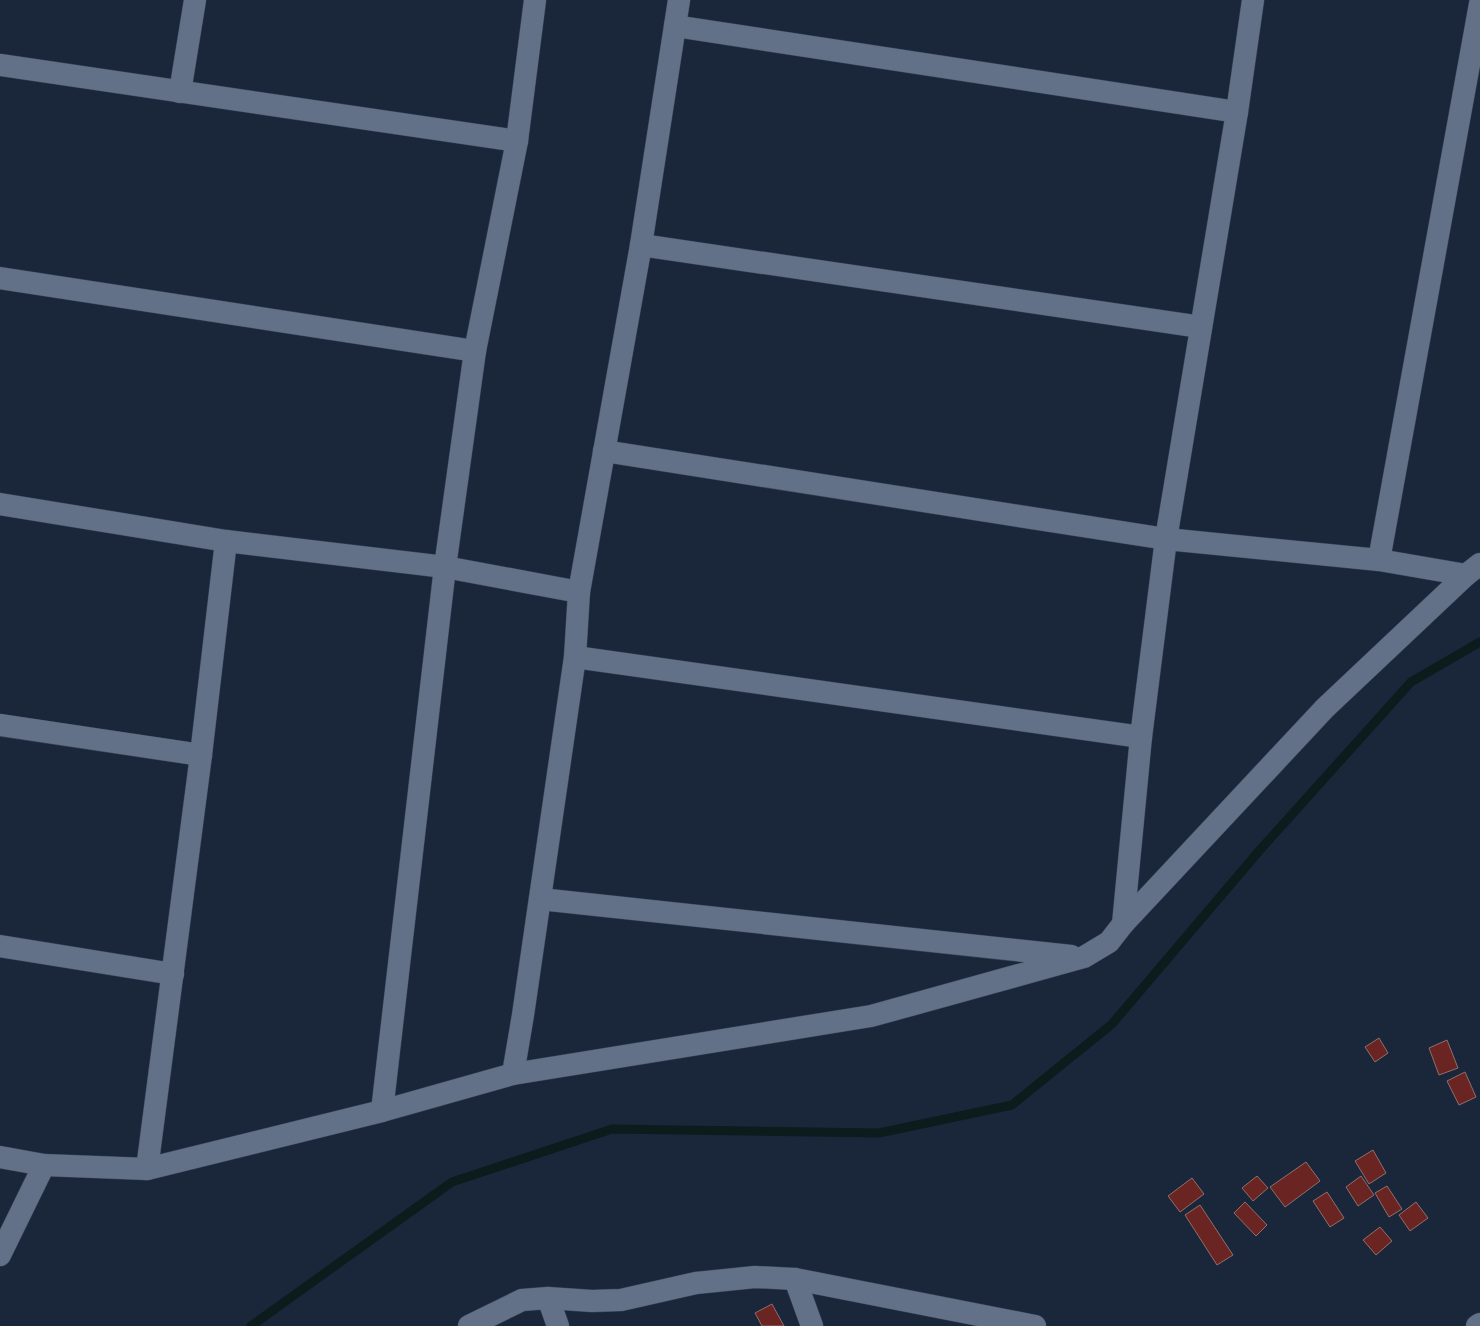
<svg xmlns="http://www.w3.org/2000/svg" width="1480" height="1326" font-family="Barlow,sans-serif">
<style>
.lines{fill:none;stroke-linecap:round;stroke-linejoin:round}
.stream{stroke:#0c1b1c;stroke-width:9}
.building{fill:#6a2422;stroke:#8f6f6c}
.minor-casing{stroke:#3b4556;stroke-width:23}
.minor{stroke:#627188;stroke-width:22}
</style>
<rect width="100%" height="100%" fill="#1a273b"/>
<g class="lines">
<path class="stream" d="M251 1326 452 1182 612 1129 879 1133 1012 1105 1112 1024 1259 851 1411 682 1480 642"/>
</g>
<g class="building">
<path d="M1379 1038 1388 1053 1375 1062 1365 1047Z"/>
<path d="M1447 1040 1458 1068 1439 1075 1429 1048Z"/>
<path d="M1465 1072 1476 1097 1459 1105 1447 1081Z"/>
<path d="M1373 1150 1386 1173 1369 1184 1355 1161Z"/>
<path d="M1306 1162 1320 1181 1285 1207 1270 1187Z"/>
<path d="M1257 1176 1268 1188 1253 1201 1242 1188Z"/>
<path d="M1361 1176 1374 1195 1358 1206 1346 1187Z"/>
<path d="M1192 1178 1204 1194 1180 1212 1168 1196Z"/>
<path d="M1387 1186 1402 1209 1389 1217 1375 1193Z"/>
<path d="M1327 1192 1344 1218 1330 1227 1313 1201Z"/>
<path d="M1245 1202 1267 1225 1256 1236 1234 1213Z"/>
<path d="M1416 1202 1428 1218 1410 1231 1399 1215Z"/>
<path d="M1200 1205 1233 1255 1217 1265 1185 1215Z"/>
<path d="M1380 1227 1392 1241 1376 1255 1363 1240Z"/>
<path d="M772 1304 784 1326H762L755 1313Z"/>
</g>
<g class="lines">
<defs>
<g id="minor">
<path d="M675 26 1237 112"/>
<path d="M0 65 517 141"/>
<path d="M180 92 195 0"/>
<path d="M641 245 1201 327"/>
<path d="M0 278 475 351"/>
<path d="M604 451 1166 539 1379 560 1480 4"/>
<path d="M0 504 226 541 445 567 579 592"/>
<path d="M1379 560 1466 575 1480 564"/>
<path d="M575 657 1141 737"/>
<path d="M0 725 201 755"/>
<path d="M540 899 1071 956"/>
<path d="M1123 924 1141 737 1166 539 1237 112 1253 0"/>
<path d="M0 946 173 974"/>
<path d="M513 1074 871 1016 1084 957 1109 942 1123 924 1325 708 1466 575"/>
<path d="M382 1111 445 567 475 351 517 141 535 0"/>
<path d="M0 1157 44 1165 147 1169 382 1111 513 1074 523 1015 575 657 579 592 641 245 679 0"/>
<path d="M147 1169 201 755 226 541"/>
<path d="M0 1255 44 1165"/>
<path d="M795 1279 812 1326"/>
<path d="M548 1298 558 1326"/>
<path d="M469 1326 522 1300 548 1298 592 1301 621 1300 696 1283 755 1277 795 1279 1035 1326"/>
<path d="M1477 1326 1480 1324"/>
</g>
</defs>
<use href="#minor" class="minor-casing"/>
<use href="#minor" class="minor"/>
</g>
</svg>
